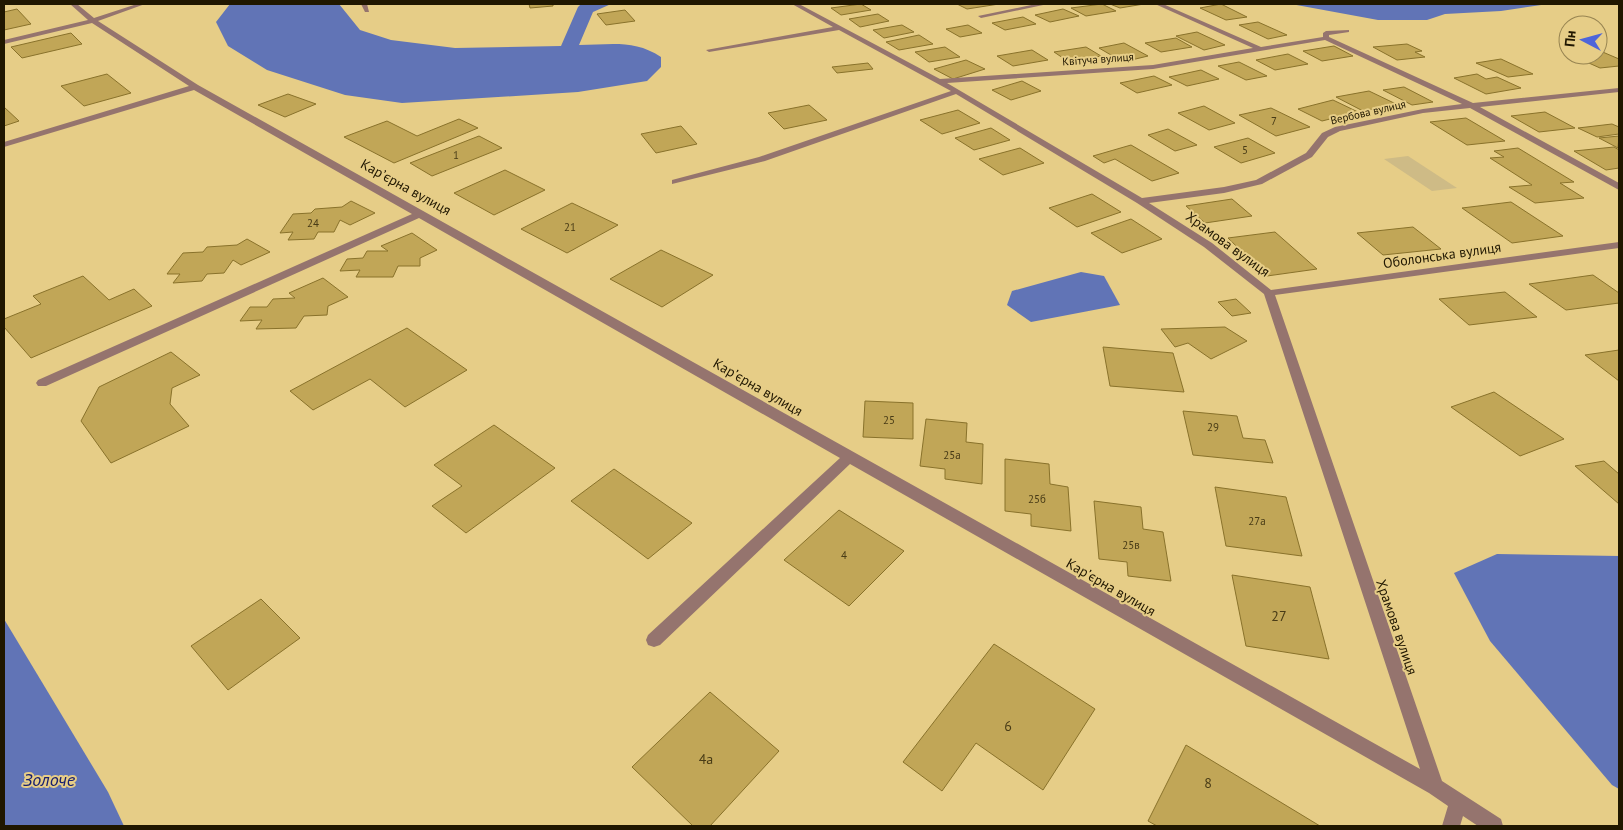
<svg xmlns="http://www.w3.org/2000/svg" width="1623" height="830" font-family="'PT Sans',sans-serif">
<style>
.green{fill:#cebb86}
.water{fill:#6174b6}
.building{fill:#c1a657;stroke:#89722b}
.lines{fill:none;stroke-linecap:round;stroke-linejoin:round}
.minor{fill:#95746e;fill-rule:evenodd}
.labels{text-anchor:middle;stroke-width:4;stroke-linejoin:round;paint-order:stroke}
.far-street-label{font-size:11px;fill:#201700;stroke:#e6cd87}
.number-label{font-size:11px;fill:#483b16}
.street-label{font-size:14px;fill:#201700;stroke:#e6cd87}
.near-number-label{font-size:14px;fill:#483b16}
.near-water-label{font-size:18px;font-style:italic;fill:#18206f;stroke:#e6cd87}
</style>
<rect width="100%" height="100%" fill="#e6cd87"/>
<path class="green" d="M1408 156 1457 188 1432 191 1384 159Z"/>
<g class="water">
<path d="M230 4H339L360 30 391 40 455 48 561 46 578 7 581 4H611L593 12 579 45C609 45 634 39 661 57V67L647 81 578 92 402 103 345 95 267 70 228 46 216 22Z"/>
<path d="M1291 4H1548L1501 11 1445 14 1427 20H1378Z"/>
<path d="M1081 272 1104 276 1120 305 1031 322 1007 305 1012 291Z"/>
<path d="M1497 554 1619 556V789L1612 785 1490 641 1454 573Z"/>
<path d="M4 619 108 792 124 826H4Z"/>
</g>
<g class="building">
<path d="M529 4H553V6L530 8Z"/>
<path d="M861 4 871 10 841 15 831 8Z"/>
<path d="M957 4H999L967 9Z"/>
<path d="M1102 4 1116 11 1086 16 1071 8Z"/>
<path d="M1110 4H1144L1120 8Z"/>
<path d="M1221 4 1247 17 1226 20 1200 8Z"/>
<path d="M17 9 31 24 4 30V12Z"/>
<path d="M1063 9 1079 16 1050 22 1035 15Z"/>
<path d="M625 10 635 21 606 25 597 14Z"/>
<path d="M878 14 889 21 860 27 849 19Z"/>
<path d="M1023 17 1036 24 1005 30 992 23Z"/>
<path d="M1258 22 1287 35 1268 39 1239 25Z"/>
<path d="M902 25 914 32 884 38 873 30Z"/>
<path d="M968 25 982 33 960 37 946 29Z"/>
<path d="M1197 32 1225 45 1204 50 1176 36Z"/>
<path d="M71 33 82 44 22 58 11 47Z"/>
<path d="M919 35 933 44 899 50 886 42Z"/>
<path d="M1176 38 1192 47 1161 52 1145 43Z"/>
<path d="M1124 43 1148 56 1123 62 1099 48Z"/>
<path d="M1407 44 1422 51 1415 52 1425 57 1397 60 1373 47Z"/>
<path d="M1334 46 1353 56 1322 61 1303 51Z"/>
<path d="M945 47 960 57 929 62 915 52Z"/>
<path d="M1086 47 1101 56 1069 62 1054 52Z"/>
<path d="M1032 50 1048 60 1013 66 997 56Z"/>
<path d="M1598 50 1619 59V66L1600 68 1571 55H1598Z"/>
<path d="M1288 54 1308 64 1275 70 1256 60Z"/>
<path d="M1501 59 1533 74 1508 77 1476 63Z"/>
<path d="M966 60 985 69 953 79 934 69Z"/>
<path d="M1239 62 1267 76 1246 80 1218 66Z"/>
<path d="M868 63 873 69 837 73 832 67Z"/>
<path d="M1201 70 1219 79 1187 86 1169 77Z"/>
<path d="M107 74 131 93 84 106 61 86Z"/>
<path d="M1477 74 1486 79 1497 77 1521 88 1486 94 1454 78Z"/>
<path d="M1154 76 1172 85 1137 93 1120 83Z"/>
<path d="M1022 81 1041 91 1011 100 992 90Z"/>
<path d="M1404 87 1433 102 1412 105 1383 90Z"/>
<path d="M1369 91 1396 104 1363 111 1336 97Z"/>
<path d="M288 94 316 104 285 117 258 105Z"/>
<path d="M1333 100 1358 112 1322 121 1298 109Z"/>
<path d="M809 105 827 120 784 129 768 113Z"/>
<path d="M1204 106 1235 123 1209 130 1178 113Z"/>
<path d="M4 107 19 121 4 126Z"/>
<path d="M1271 108 1310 127 1276 136 1239 115Z"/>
<path d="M958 110 980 123 942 134 920 120Z"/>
<path d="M1545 112 1575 128 1539 132 1511 116Z"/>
<path d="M1466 118 1505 141 1467 145 1430 122Z"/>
<path d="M459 119 478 128 394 163 344 137 387 121 417 136Z"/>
<path d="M1612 124 1619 127V134L1597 137 1578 128Z"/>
<path d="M681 126 697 144 656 153 641 134Z"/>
<path d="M991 128 1010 140 974 150 955 138Z"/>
<path d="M1168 129 1197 145 1175 151 1148 135Z"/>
<path d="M479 136 502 148 432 176 410 163Z"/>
<path d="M1619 136 1618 148 1599 138Z"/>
<path d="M1248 138 1275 153 1241 163 1214 147Z"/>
<path d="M1131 145 1179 173 1152 181 1115 159 1104 163 1093 156Z"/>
<path d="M1614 147 1619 150V168L1606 170 1574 151Z"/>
<path d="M1020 148 1044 163 1003 175 979 159Z"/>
<path d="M1518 148 1574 182 1560 183 1584 198 1535 203 1509 187 1532 185 1490 158 1504 157 1494 151Z"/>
<path d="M505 170 545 190 494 215 454 193Z"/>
<path d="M1092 194 1121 212 1077 227 1049 208Z"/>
<path d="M1232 199 1252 216 1205 223 1186 206Z"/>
<path d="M351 201 375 213 350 225 340 220 334 232H318L314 239 288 240 293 232 280 233 293 214 311 213 315 209 342 207Z"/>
<path d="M1511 202 1563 236 1512 243 1462 208Z"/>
<path d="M572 203 618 225 567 253 521 229Z"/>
<path d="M1131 219 1162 239 1122 253 1091 233Z"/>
<path d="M1413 227 1441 249 1383 255 1357 233Z"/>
<path d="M1275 232 1317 269 1267 276 1228 238Z"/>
<path d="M412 233 437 250 420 258V266H398L393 277H356L360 270 340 271 347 259 363 258 367 251H388L381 246Z"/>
<path d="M247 239 270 252 241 265 233 260 224 273 207 274 202 281 173 283 180 274H167L183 253 203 252 207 247 237 245Z"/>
<path d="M661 250 713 275 662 307 610 279Z"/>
<path d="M1593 275 1619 293V303L1566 310 1529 284Z"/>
<path d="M83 276 109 300 134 289 152 306 31 358 4 327V319L41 304 33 296Z"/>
<path d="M323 278 348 297 328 306 327 315 304 316 296 328 256 329 262 320 240 321 250 307H267L273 299 295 298 289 293Z"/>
<path d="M1505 292 1537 317 1469 325 1439 299Z"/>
<path d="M1236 299 1251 313 1232 316 1218 302Z"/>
<path d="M1225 327 1247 341 1211 359 1188 343 1175 347 1161 329Z"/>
<path d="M407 328 467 370 405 407 370 379 313 410 290 391Z"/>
<path d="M1103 347 1173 353 1184 392 1110 386Z"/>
<path d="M1619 350V381L1585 355Z"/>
<path d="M171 352 200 375 172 388 170 404 189 426 111 463 81 421 99 387Z"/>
<path d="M1494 392 1564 439 1520 456 1451 407Z"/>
<path d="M865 401 913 403V439L863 437Z"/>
<path d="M1183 411 1237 416 1243 438 1265 440 1273 463 1193 455Z"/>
<path d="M926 419 967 423 966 442 983 444 982 484 945 479V469L920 466Z"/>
<path d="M494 425 555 468 466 533 432 506 462 486 434 465Z"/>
<path d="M1005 459 1049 464 1050 484 1068 487 1071 531 1031 526V514L1005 511Z"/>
<path d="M1604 461 1619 474V504L1575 466Z"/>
<path d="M614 469 692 523 648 559 571 501Z"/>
<path d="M1215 487 1286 497 1302 556 1226 546Z"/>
<path d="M1094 501 1141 507 1143 529 1163 532 1171 581 1128 576 1127 562 1099 559Z"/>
<path d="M839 510 904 551 849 606 784 560Z"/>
<path d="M1232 575 1310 587 1329 659 1246 646Z"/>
<path d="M261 599 300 638 228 690 191 646Z"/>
<path d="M994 644 1095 709 1043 790 976 743 942 791 903 762Z"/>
<path d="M710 692 779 751 710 826H693L632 767Z"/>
<path d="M1186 745 1320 826H1157L1148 821Z"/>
</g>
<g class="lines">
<g class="minor">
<path d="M70 4H77L94 18 137 4H145L98 21 198 85 1420 769 1264 294 1204 247 1137 203 956 94 765 161 672 184V180L759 157 951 91 839 30 709 52 706 50 833 27 792 4H799L940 79 1153 65 1253 48 1155 4H1163L1261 47 1323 37V33L1326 31 1349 30V32L1329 35V37L1473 103 1619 88V92L1480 107 1619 183V190L1470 108 1423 113 1340 131 1328 137 1312 157 1262 184 1224 193 1149 203 1212 243 1271 290 1619 242V248L1275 295 1442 781 1501 819 1503 826H1478L1463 816 1460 826H1442L1448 806 1429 793 850 464 660 645 654 647 648 645 646 640 648 635 840 458 419 218 46 386H38L36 383 38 380 412 214 194 90 4 147V142L189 86 92 23 4 44V40L88 20ZM1325 40 1462 104 1423 109 1335 127 1322 133 1306 153 1256 180 1224 187 1142 198 947 83 1153 69Z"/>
<path d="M361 4H367L369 12H365Z"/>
<path d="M1036 4H1048L981 18 978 16Z"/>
</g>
</g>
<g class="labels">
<g class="far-street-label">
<text transform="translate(1098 59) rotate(-4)" y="4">Квітуча вулиця</text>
<text transform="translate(1368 112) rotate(-13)" y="4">Вербова вулиця</text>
</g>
<g class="number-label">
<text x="1274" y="125">7</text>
<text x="1245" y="154">5</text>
<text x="456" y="159">1</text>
<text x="313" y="227">24</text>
<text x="570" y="231">21</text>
<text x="889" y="424">25</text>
<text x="1213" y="431">29</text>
<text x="952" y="459">25а</text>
<text x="1037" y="503">25б</text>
<text x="1257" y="525">27а</text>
<text x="1131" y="549">25в</text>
<text x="844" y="559">4</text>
</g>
<g class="street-label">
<text transform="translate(406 187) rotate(29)" y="5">Карʼєрна вулиця</text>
<text transform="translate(1228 244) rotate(36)" y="5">Храмова вулиця</text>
<text transform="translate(1442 255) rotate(-8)" y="5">Оболонська вулиця</text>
<text transform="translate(758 387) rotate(30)" y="5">Карʼєрна вулиця</text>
<text transform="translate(1111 587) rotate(30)" y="5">Карʼєрна вулиця</text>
<text transform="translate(1397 627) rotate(71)" y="5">Храмова вулиця</text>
</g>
<g class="near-number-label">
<text x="1279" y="621">27</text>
<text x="1008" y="731">6</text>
<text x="706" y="764">4а</text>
<text x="1208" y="788">8</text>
</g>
<g class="near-water-label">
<text x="49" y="786">Золоче</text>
</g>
</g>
<rect width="1623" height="830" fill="none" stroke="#201700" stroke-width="10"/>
<g transform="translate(1583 40) rotate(276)"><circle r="24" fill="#e6cd87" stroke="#978451"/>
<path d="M0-4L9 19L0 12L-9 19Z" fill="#4d65da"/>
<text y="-8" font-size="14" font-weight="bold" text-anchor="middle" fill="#201700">Пн</text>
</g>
</svg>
